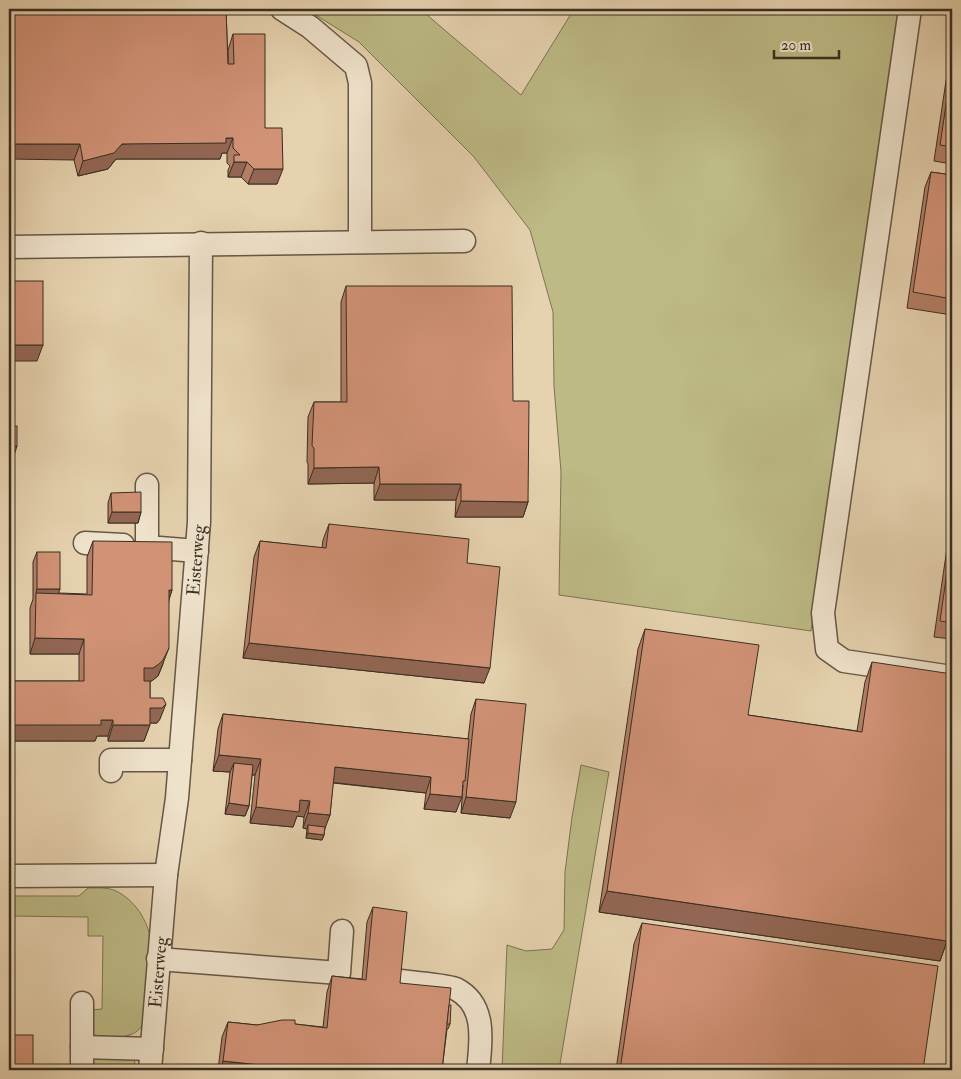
<svg xmlns="http://www.w3.org/2000/svg" width="961" height="1079" font-family="'IM FELL Double Pica',serif">
<style>
.green{fill:#bdba85;stroke:#7a7454}
.lines{fill:none;stroke-linecap:round;stroke-linejoin:round}
.minor-casing{stroke:#645746;stroke-width:25}
.minor{stroke:#efe2cb;stroke-width:22}
.wall{fill:#b47e65;stroke:#382e23}
.shaded-wall{fill:#926653;stroke:#382e23}
.building{fill:#d19276;stroke:#382e23}
.labels{text-anchor:middle;stroke-width:5;stroke-linejoin:round;paint-order:stroke}
.street-label{font-size:18px;fill:#382e23;stroke:#efe2cb}
</style>
<rect width="100%" height="100%" fill="#e6d2af"/>
<filter id="stains"><feTurbulence type="fractalNoise" baseFrequency=".004" numOctaves="4"/><feColorMatrix values="0 0 0 0 .2 0 0 0 0 .09 0 0 0 0 .02 0 0 0 .5 -.17"/></filter>
<radialGradient id="worn" r=".72"><stop offset=".6" stop-color="#630" stop-opacity="0"/><stop offset="1" stop-color="#630" stop-opacity=".3"/></radialGradient>
<g class="green">
<path d="M306 9H420L521 95 574 9H902L811 631 559 595 561 472 554 386 553 312 530 230 474 157 359 42Z"/>
<path d="M581 765 609 772 559 1070H502L507 945 526 951 552 949 564 930 565 872 572 817Z"/>
<path d="M88 888C97 888 108 887 116 891 135 900 148 921 151 941L144 1021C137 1042 109 1037 92 1035L91 1010 102 1009 103 936H88V917L9 916V896H79Z"/>
<path d="M126 1054 134 1060 137 1070H91L92 1061 98 1055Z"/>
</g>
<g class="lines">
<defs>
<g id="minor">
<path d="M282 9 310 27 356 66 360 83V241"/>
<path d="M910 9 823 613 827 649 844 661 952 677"/>
<path d="M9 247 464 241"/>
<path d="M147 485V547L197 551"/>
<path d="M85 543 123 545"/>
<path d="M111 771V760H180"/>
<path d="M9 876 166 875"/>
<path d="M158 959 339 973 342 931"/>
<path d="M402 981C413 983 448 985 456 989 487 1005 481 1042 478 1070"/>
<path d="M82 1047 152 1049"/>
<path d="M82 1070V1003"/>
<path id="s1" d="M150 1070 166 875 177 798 199 522 201 243"/>
</g>
</defs>
<use href="#minor" class="minor-casing"/>
<use href="#minor" class="minor"/>
</g>
<g class="wall">
<path d="M9 9 231 10H226L228 64V50L233 34 265 128 277 184H248L241 177H228V170L230 166 227 163V153H222L220 159H116L108 169 78 176 74 160Z"/>
<path d="M952 41V164L934 161Z"/>
<path d="M931 172 952 175V315L907 308 925 187Z"/>
<path d="M346 286 513 401 528 502 523 517H455L456 500H374V483L308 484V464L307 462 308 417 314 402H341V302Z"/>
<path d="M111 493 141 512 138 523H108V503Z"/>
<path d="M952 514V639L934 637Z"/>
<path d="M329 524 467 563 484 683 243 658 254 557 260 541 322 548 323 540Z"/>
<path d="M93 541 172 590 169 599 163 664 158 676 150 682V698L160 719 157 723H150L144 741H108V736H97L95 741H9V681H79V654H30V608L33 599V562L37 552 59 593 87 594V557Z"/>
<path d="M645 629 748 715 857 731 865 682 872 662 947 941 940 961 599 912 638 649Z"/>
<path d="M476 699 510 818 461 813 463 785 456 812 424 809 426 793 333 783 330 815 325 827 324 835 322 840 306 838 307 829 303 828 304 817 297 816 293 827 250 823 255 775H252L249 806 245 816 225 814 230 772 213 771 218 729 223 714 468 739 471 714Z"/>
<path d="M373 907 400 983 449 1005 450 1024 448 1029H447L442 1070H218L222 1037 228 1022 257 1025 295 1024 323 1027 327 992 332 976 362 979 367 922Z"/>
<path d="M642 923 923 1070H616L634 944Z"/>
<path d="M952 1029V1070H946Z"/>
</g>
<g class="shaded-wall">
<path d="M226 138H233L227 153H222L220 159H116L108 169 78 176 83 161 122 144Z"/>
<path d="M9 144H80L74 160 9 159Z"/>
<path d="M234 162H247L241 177H228Z"/>
<path d="M254 169H283L277 184H248Z"/>
<path d="M9 345H43L37 361H9Z"/>
<path d="M9 446H17L12 462H9Z"/>
<path d="M379 467 374 483 308 484 314 468Z"/>
<path d="M380 484H461L456 500H374Z"/>
<path d="M461 501 528 502 523 517H455Z"/>
<path d="M112 512H141L138 523H108Z"/>
<path d="M37 589H60L56 600 36 594Z"/>
<path d="M169 590H172L167 606Z"/>
<path d="M35 638 84 639 79 654H30Z"/>
<path d="M249 643 490 668 484 683 243 658Z"/>
<path d="M169 648 158 676 153 680 147 683H139L144 668Z"/>
<path d="M166 704 160 719 157 723H144L150 708Z"/>
<path d="M101 720H113L108 736H97L95 741H9V725Z"/>
<path d="M113 725H150L144 741H108Z"/>
<path d="M219 755 261 759 255 775 233 773 234 763 230 772 213 771Z"/>
<path d="M335 767 431 777 426 793 329 782Z"/>
<path d="M430 794 462 797 456 812 424 809Z"/>
<path d="M466 797 516 802 510 818 461 813Z"/>
<path d="M300 800 310 801 304 817 297 816 293 827 250 823 256 807Z"/>
<path d="M229 803 249 806 245 816 225 814Z"/>
<path d="M308 813 330 815 324 831 308 825 307 829 303 828Z"/>
<path d="M308 833 324 835 322 840 306 838Z"/>
<path d="M607 891 947 941 940 961 599 912Z"/>
<path d="M223 1061 307 1070H220Z"/>
</g>
<g class="building">
<path d="M9 9H226L228 64H234L233 34H265V128H282L283 169H254L247 162H234V155H240L233 148V138H226V143L122 144 114 153 83 161 80 144H9Z"/>
<path d="M952 64V147L940 145Z"/>
<path d="M931 172 952 175V299L913 292Z"/>
<rect x="9" y="281" width="34" height="64"/>
<path d="M346 286H512L513 401H529L528 502 461 501V484H380L379 467 314 468V448L312 446 314 402H347Z"/>
<rect x="9" y="426" width="8" height="20"/>
<path d="M141 492V512H112L111 493Z"/>
<path d="M329 524 469 539 467 563 500 567 490 668 249 643 260 541 326 548Z"/>
<path d="M952 537V623L940 621Z"/>
<path d="M93 541 172 542V590H169V648L163 660 159 664 153 668H144V681H150V698H163L166 704 162 708H150V725H113V720H101V725H9V681H84V639L35 638 36 593 92 595Z"/>
<rect x="37" y="552" width="23" height="37"/>
<path d="M645 629 759 645 748 715 862 732 872 662 952 674V908L947 941 607 891Z"/>
<path d="M476 699 526 704 516 802 466 797Z"/>
<path d="M223 714 469 739 465 781H463L462 797 430 794 431 777 335 767 330 815 308 813 310 801 300 800 299 812 256 807 261 759 219 755Z"/>
<path d="M234 763 253 765 249 806 229 803Z"/>
<path d="M308 825 325 827 324 835 308 833Z"/>
<path d="M373 907 407 912 400 983 451 988 442 1070H307L223 1061 228 1022 257 1025 282 1020H295V1024L327 1028 332 976 366 980Z"/>
<path d="M642 923 938 966 923 1070H620Z"/>
<path d="M449 1005H451L450 1024H447Z"/>
<rect x="9" y="1035" width="24" height="35"/>
<path d="M952 1052V1070H950Z"/>
</g>
<g class="labels">
<g class="street-label">
<text dy="6" stroke="none"><textPath href="#s1" startOffset="512">Eisterweg</textPath></text>
<text dy="6" stroke="none"><textPath href="#s1" startOffset="98">Eisterweg</textPath></text>
</g>
</g>
<rect width="961" height="1079" fill="none" stroke="#e6d2af" stroke-width="30"/>
<rect x="10" y="10" width="941" height="1059" fill="none" stroke="#382e23" stroke-width="2.5"/>
<rect x="15" y="15" width="931" height="1049" fill="none" stroke="#382e23"/>
<path d="M774 50v8h65v-8" fill="none" stroke="#382e23" stroke-width="2.5"/>
<text x="781" y="50" font-size="15" fill="#382e23" stroke="#efe2cb" stroke-width="4" paint-order="stroke">20 m</text>
<rect width="100%" height="100%" filter="url(#stains)"/>
<rect width="100%" height="100%" fill="url(#worn)"/>
</svg>
